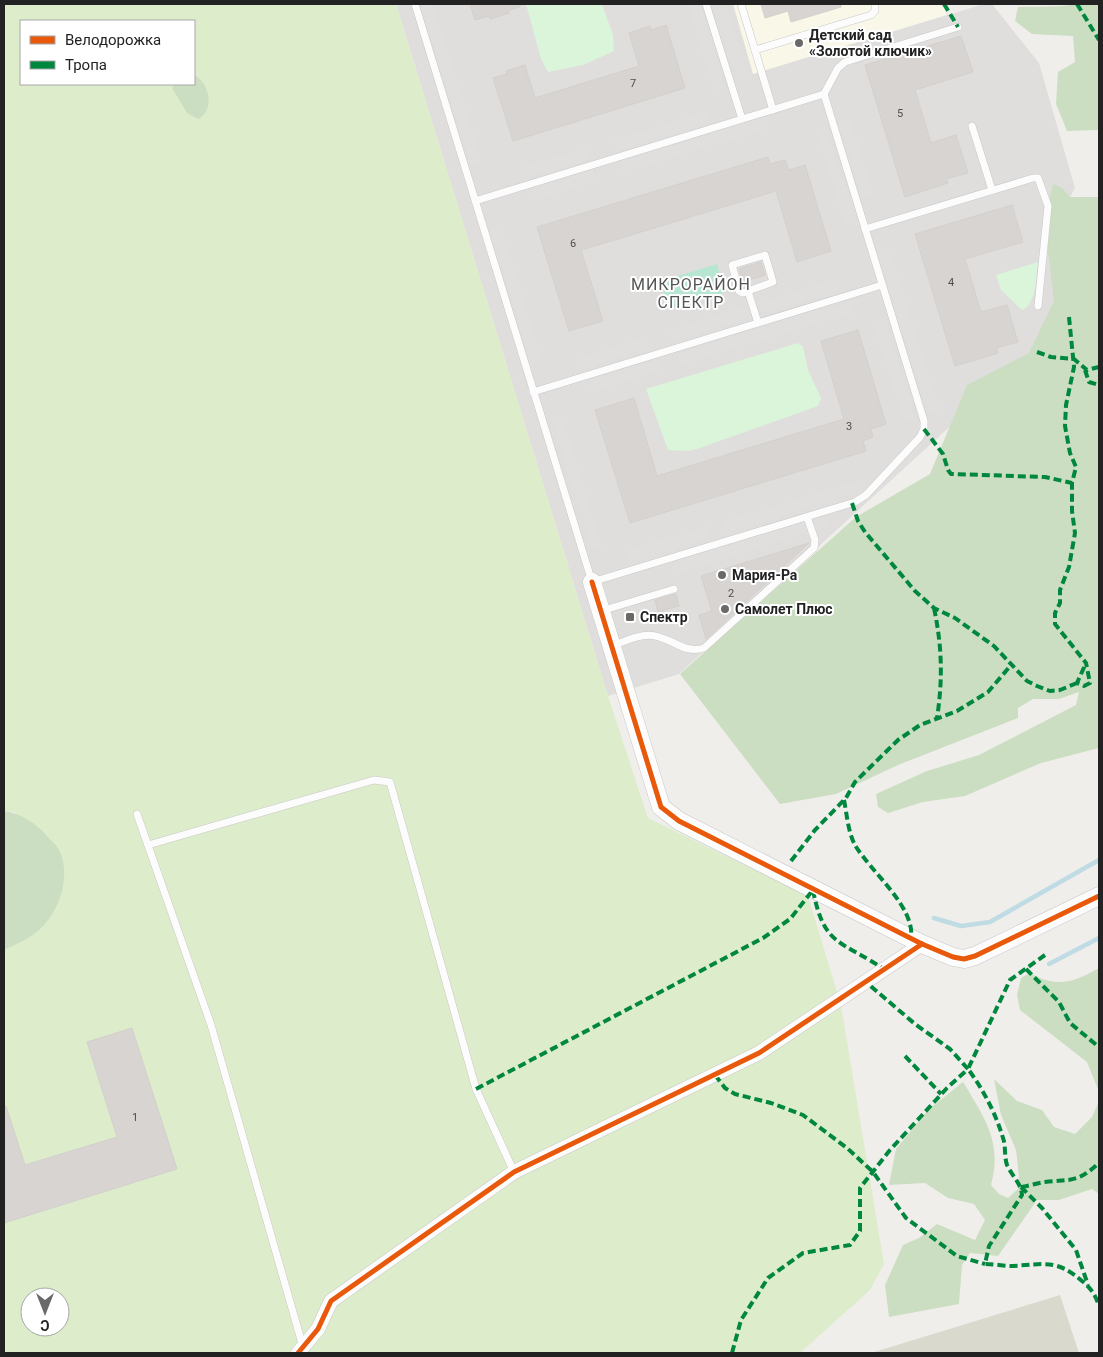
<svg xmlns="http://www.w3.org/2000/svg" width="1103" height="1357" font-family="Roboto,sans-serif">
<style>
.residential{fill:#dfdedc}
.education{fill:#f8f7e8}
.construction{fill:#d9d9cd}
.grass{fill:#ddeccb;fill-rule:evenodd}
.forest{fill:#cbdec1}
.park{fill:#daf5da}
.pitch{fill:#b7e6d2}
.parking{fill:#e0dfde}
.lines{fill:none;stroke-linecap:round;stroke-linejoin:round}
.stream{stroke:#bfdbe3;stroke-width:4.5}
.building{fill:#d7d4d2;stroke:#d3d0cc}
.service-casing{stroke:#c9c8c7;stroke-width:8}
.minor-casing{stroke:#c9c8c7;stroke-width:15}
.tertiary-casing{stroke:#c9c8c7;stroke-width:19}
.service{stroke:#fdfcfc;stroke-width:7}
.minor{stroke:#fdfcfc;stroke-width:14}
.tertiary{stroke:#fdfcfc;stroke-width:18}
.quiet{stroke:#00873e;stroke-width:4;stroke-dasharray:8 4;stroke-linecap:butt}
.cycleway-casing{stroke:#fff;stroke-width:8}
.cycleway{stroke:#e8590c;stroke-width:5}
.poi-dot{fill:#6a6968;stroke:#fff;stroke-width:2}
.labels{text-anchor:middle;stroke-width:4;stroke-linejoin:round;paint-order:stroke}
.number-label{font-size:11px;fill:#4f4e4e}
.poi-label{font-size:14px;font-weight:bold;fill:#222;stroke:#fff;text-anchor:start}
.quarter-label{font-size:16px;letter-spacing:1px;fill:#555;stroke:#fff}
</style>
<rect width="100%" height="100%" fill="#f0eeeb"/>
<path class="residential" d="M396 4H942L948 15 984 4H992L1039 63 1075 188 1060 216 1072 307 1035 357 957 420 679 674 608 696Z"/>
<path class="education" d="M733 4H942L947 15 753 74Z"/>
<path class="construction" d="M1060 1295 1079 1353H871Z"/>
<path class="grass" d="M4 4H396L608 696 648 818 808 896 841 1005 884 1264 870 1290 800 1353H4V950L23 941 15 812 4 811ZM21 21H194V84H21ZM30 1297H60V1327H30Z"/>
<g class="forest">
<path d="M1072 4H1099V130L1067 131 1056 104 1058 72 1075 62 1073 36 1032 34 1015 21 1018 7C1030 6 1064 8 1072 4Z"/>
<path d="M194 75C209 82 216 110 198 119L187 113 172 88 174 84H194Z"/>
<path d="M1053 184 1062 188 1070 197H1099V748L1041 763 965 796 923 802 888 813 878 807 876 794 927 771 979 755 1076 705 1079 692 1059 699H1033L1018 708V718L898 765 836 794 780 804 680 674 856 517 930 474 967 385 1029 353 1054 301 1048 251V206Z"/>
<path d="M4 811C20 813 36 823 47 836 50 840 57 845 59 850 71 874 61 907 43 926 33 937 17 944 4 950Z"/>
<path d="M1099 968V1092L1087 1062 1020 1010 1017 995 1021 978 1030 973C1057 988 1073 983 1099 968Z"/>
<path d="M994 1079 1017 1101 1042 1110 1054 1127 1075 1134 1092 1117 1099 1101V1194L1092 1189 1059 1200H1037L998 1256 970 1253 962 1265 959 1304 889 1317 885 1285 903 1245 919 1238 937 1224 975 1240 985 1220 974 1204 948 1198 925 1183 889 1185 896 1149 928 1110 963 1082C984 1117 1003 1142 991 1185L999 1194 1008 1198 1018 1189 1019 1176 1016 1150 1001 1115Z"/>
</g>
<g class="park">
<path d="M526 4H602L613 35 614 51 583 65 548 72 541 59Z"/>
<path d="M1038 262C1036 274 1037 305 1022 310L1001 290 996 275Z"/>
<path d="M798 343 803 347 808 370 821 398 818 406 697 449 687 451 668 450 646 389Z"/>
</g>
<path class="pitch" d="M717 264 726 292 669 309 661 281Z"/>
<g class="parking">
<path d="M421 4H433L482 162 471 166Z"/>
<path d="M688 4H700L725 88 715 91Z"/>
<path d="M714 4H726L748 76 737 79Z"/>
<path d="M707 111 711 122 617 150 614 140Z"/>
<path d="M766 117 769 128 623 172 620 162Z"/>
<path d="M850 118 873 194 863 198 839 122Z"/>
<path d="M826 126 855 221 845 225 816 129Z"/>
<path d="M587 148 590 159 523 179 520 168Z"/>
<path d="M594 170 597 180 536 199 532 188Z"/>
<path d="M501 228 541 358 531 361 491 231Z"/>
<path d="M891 253 939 410 928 413 880 256Z"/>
<path d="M837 279 840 290 767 312 764 301Z"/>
<path d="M851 301 854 312 681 365 678 354Z"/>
<path d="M745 307 749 318 672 341 669 330Z"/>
<path d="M886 324 915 419 904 422 875 327Z"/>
<path d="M645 338 648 348 584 368 581 357Z"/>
<path d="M660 360 663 370 592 392 589 381Z"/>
<path d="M562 417 602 547 592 550 552 420Z"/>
<path d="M857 481 860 492 725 533 722 522Z"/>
<path d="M825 516 829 526 677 573 673 562Z"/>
<path d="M708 526 712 537 630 562 627 551Z"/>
</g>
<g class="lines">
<g class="stream">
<path d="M934 918 961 926 990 922 1099 860"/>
<path d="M1049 964 1099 938"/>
</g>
</g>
<g class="building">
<path d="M470 4H520V7L509 10V13L490 19 489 16 475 20Z"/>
<path d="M761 4H841V7L791 22 788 11 765 18Z"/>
<path d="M666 25 685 88 513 141 493 78 507 74 506 71 525 65 535 98 639 66 629 33 650 26 651 30Z"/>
<path d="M961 36 973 72 915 90 931 143 956 135 968 173 946 179 948 183 905 197 865 65Z"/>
<path d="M768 157 770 164 785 160 789 170 805 165 831 251 797 262 776 191 628 236 581 250 603 321 569 331 537 227Z"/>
<path d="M1012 205 1023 242 965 259 981 312 1007 305 1018 342 996 348 998 353 955 366 915 234Z"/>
<path d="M761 262 765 275 743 282 739 269Z"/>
<path d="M858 330 886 424 871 429 873 437 863 441 866 451 630 523 595 410 634 398 657 476 696 464 844 419 821 341Z"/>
<path d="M809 543 720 626 706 639 699 615 712 611 701 576Z"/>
<path d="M676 594 679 606 658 612 655 600Z"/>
<path d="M132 1028 177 1169 4 1223V1106H6L25 1165 117 1137 87 1042Z"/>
</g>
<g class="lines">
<defs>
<g id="service">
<path d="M415 4 592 582 855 502 866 495 920 437 924 429V421L824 94 475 201"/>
<path d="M706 4 742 119"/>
<path d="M741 4 773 110"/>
<path d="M755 50 871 15 875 11V4"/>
<path d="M824 94 838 68 845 62 958 27"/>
<path d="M972 126 992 190"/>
<path d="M865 229 1033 178H1038L1048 206 1038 306"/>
<path d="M748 291 773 282 765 255 732 265 739 291 743 293 748 291 758 323"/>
<path d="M533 392 882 285"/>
<path d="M601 611 674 589"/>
<path d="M612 646C625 641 641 633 655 636 673 639 684 654 704 648L814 548 815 540 807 517"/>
<path d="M137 814 211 1025 303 1347"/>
<path d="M148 845 374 780 390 782 476 1089 514 1172"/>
</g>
<path id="minor" d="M298 1353 318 1329 331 1301 514 1172 759 1053 922 944"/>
<path id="tertiary" d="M592 582 661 807 679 821 922 944 953 957 964 959 975 956 1099 896"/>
</defs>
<use href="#service" class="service-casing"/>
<use href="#minor" class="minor-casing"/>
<use href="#tertiary" class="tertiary-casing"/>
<use href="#service" class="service"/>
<use href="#minor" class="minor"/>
<use href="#tertiary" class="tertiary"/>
<g class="quiet">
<path d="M944 4 958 27"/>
<path d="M1077 4 1099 40"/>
<path d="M1069 317 1074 367 1066 405 1065 426 1070 453 1076 467 1072 483V511L1075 533 1069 567 1060 590V603L1055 613V624L1086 663 1090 683 1084 686 1077 683 1086 663"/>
<path d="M1037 352 1051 357 1074 359 1087 370 1099 367"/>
<path d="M1085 370 1089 382 1099 385"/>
<path d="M924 429 943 454 948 470 951 474 1045 477 1072 483"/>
<path d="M852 503 858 521 865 532 915 591 934 608 955 618 994 646 1027 681 1037 686 1050 691 1060 690 1077 683"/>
<path d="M934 608C942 646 943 679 937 718"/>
<path d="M844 800C847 815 848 832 855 845 870 871 916 907 911 939"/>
<path d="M791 861 815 830 846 798 855 782 898 740 920 725 957 711 988 692 1012 664"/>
<path d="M813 890C824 948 842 940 885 970"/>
<path d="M1045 955 1010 980 968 1069C983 1089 996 1114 1003 1138 1006 1146 1004 1156 1007 1165 1012 1176 1021 1183 1022 1195L989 1246 985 1264C994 1264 1004 1266 1013 1266 1044 1264 1057 1259 1082 1281 1091 1288 1096 1296 1099 1306"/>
<path d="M1026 969 1059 1002 1070 1023 1099 1047"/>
<path d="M905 1056 941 1094"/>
<path d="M715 1075 725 1088 735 1094 771 1103 803 1115 847 1148 873 1172 906 1218 957 1256 985 1264"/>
<path d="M476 1089 763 938 790 919 813 890"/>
<path d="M1021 1187 1042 1208 1076 1250 1088 1285"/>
<path d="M1021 1187C1029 1186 1037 1183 1045 1182 1072 1179 1077 1183 1099 1163"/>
<path d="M732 1353 741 1320 768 1278 803 1253 850 1245 860 1231V1188L890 1150 947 1088 968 1069 950 1049 915 1024 867 983"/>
</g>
<defs>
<g id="cycleway">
<path d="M592 582 661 807 679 821 922 944 953 957 964 959 975 956 1099 896"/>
<path d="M298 1353 318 1329 331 1301 514 1172 759 1053 922 944"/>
</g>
</defs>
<use href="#cycleway" class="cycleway-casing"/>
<use href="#cycleway" class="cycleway"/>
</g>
<g class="poi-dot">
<circle cx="799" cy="43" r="5"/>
<circle cx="722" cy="575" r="5"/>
<circle cx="725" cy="609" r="5"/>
<rect x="625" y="612" width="10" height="10" rx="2.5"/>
</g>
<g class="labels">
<g class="number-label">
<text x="633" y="87">7</text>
<text x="900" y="117">5</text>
<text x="573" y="247">6</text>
<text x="951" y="286">4</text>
<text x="849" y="430">3</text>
<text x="731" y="597">2</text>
<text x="135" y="1121">1</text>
</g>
<g class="poi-label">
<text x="809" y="40">Детский сад<tspan x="809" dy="16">«Золотой ключик»</tspan></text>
<text x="732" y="580">Мария-Ра</text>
<text x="735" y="614">Самолет Плюс</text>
<text x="640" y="622">Спектр</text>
</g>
<g class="quarter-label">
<text x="691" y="290">МИКРОРАЙОН<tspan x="691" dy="18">СПЕКТР</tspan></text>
</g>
</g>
<rect width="1103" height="1357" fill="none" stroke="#222222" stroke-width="10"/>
<rect x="20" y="20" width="175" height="65" fill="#ffffff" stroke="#a7a7a7"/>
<rect x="30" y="36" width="25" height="8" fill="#e8590c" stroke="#a7a7a7"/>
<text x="65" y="45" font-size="15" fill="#222222">Велодорожка</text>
<rect x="30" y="61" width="25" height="8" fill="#00873e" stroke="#a7a7a7"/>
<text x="65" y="70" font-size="15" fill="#222222">Тропа</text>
<g transform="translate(45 1312) rotate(180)"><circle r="24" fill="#ffffff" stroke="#a7a7a7"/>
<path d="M0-4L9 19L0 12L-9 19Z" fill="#6a6968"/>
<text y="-8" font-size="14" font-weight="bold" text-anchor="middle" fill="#222222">С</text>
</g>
</svg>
